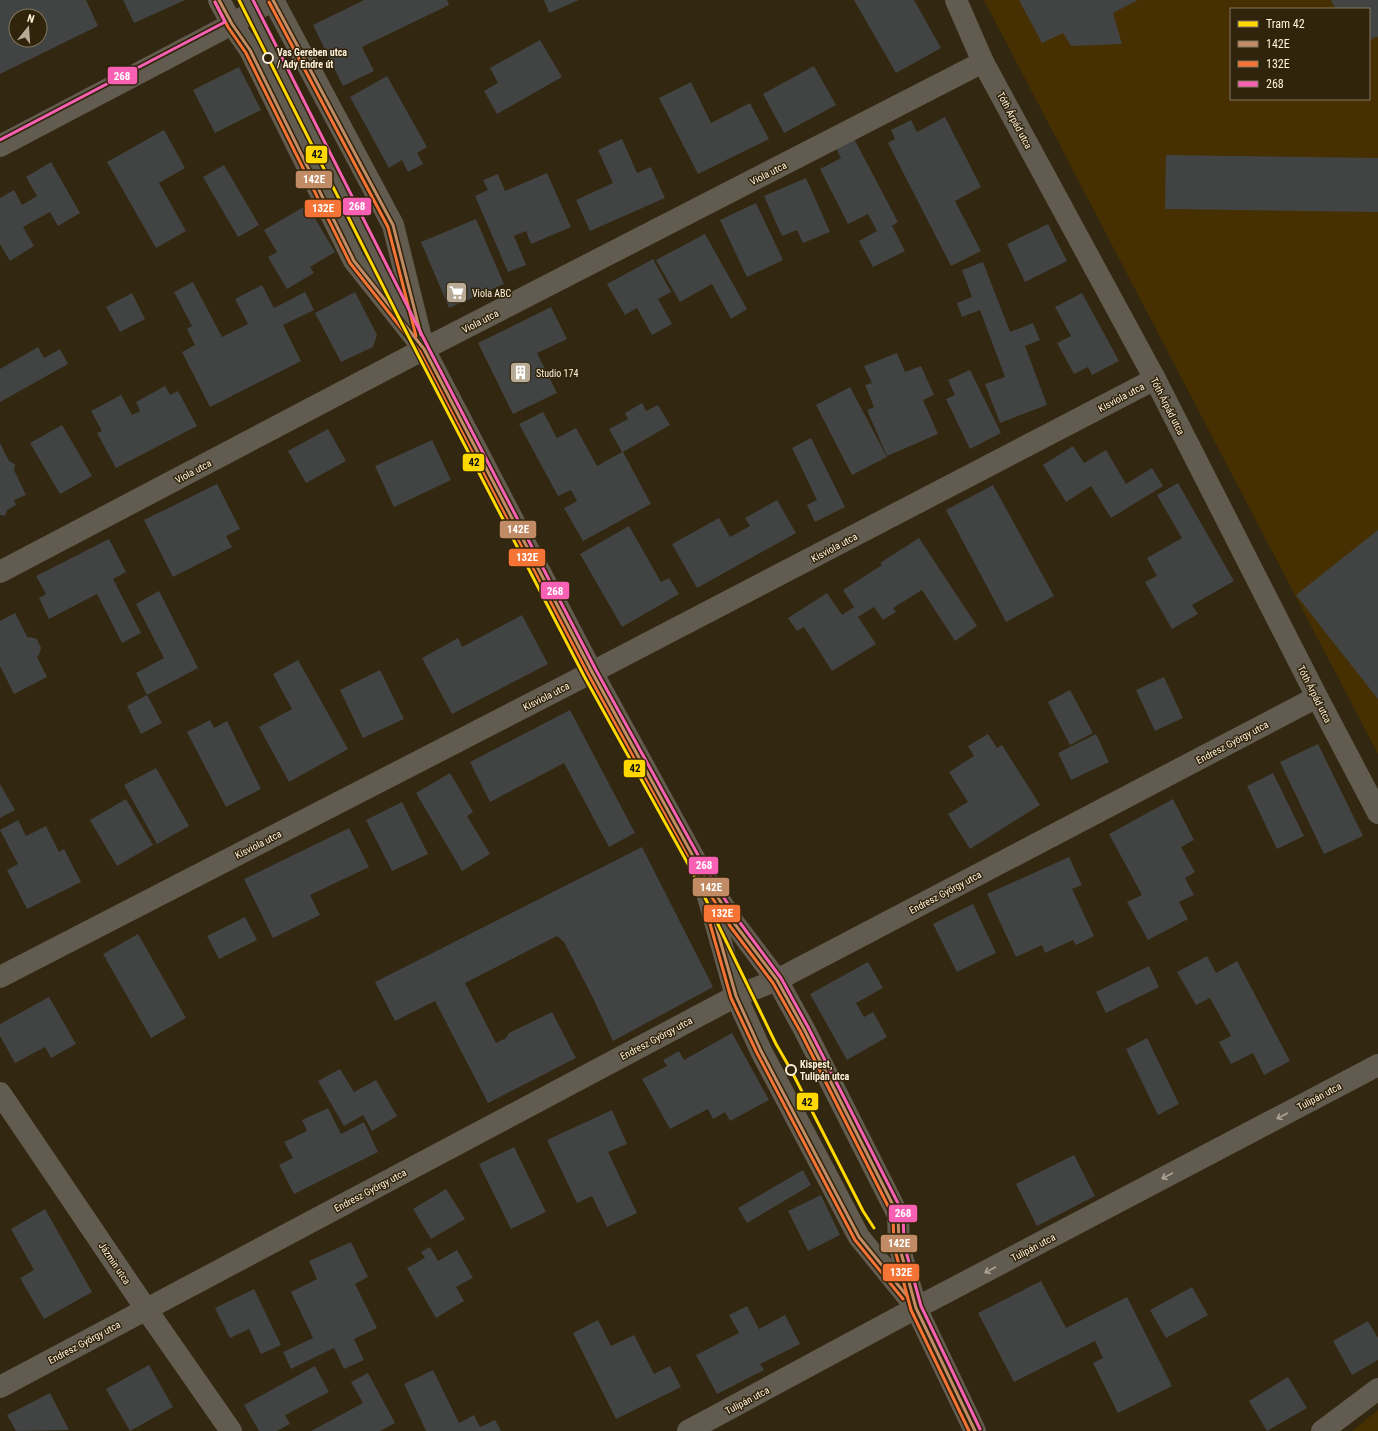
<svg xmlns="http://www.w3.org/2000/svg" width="1378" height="1431" font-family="'Roboto Condensed',sans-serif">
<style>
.built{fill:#463002;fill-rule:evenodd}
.building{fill:#424343;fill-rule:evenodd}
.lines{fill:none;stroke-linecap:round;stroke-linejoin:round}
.service{stroke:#625b4f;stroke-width:12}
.minor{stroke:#625b4f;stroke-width:22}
.tertiary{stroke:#625b4f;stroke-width:22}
.bus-1-casing{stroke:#31240c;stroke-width:6}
.bus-2-casing{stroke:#31240c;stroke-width:6}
.bus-3-casing{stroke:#31240c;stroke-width:6}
.bus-1{stroke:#c18c65;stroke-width:3}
.bus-2{stroke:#f57335;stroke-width:3}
.bus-3{stroke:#f860b3;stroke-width:3}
.tram-1-casing{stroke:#31240c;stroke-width:6}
.tram-1{stroke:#ffd800;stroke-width:3}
.oneway{stroke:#b0a696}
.stop-dot{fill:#31240c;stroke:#fff2dc;stroke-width:2}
.labels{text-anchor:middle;stroke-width:3;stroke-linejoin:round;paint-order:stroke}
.stop-label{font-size:10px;font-weight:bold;fill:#fff2dc;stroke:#31240c;text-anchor:start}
.street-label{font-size:10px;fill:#fff2dc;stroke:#31240c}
.poi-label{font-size:10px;fill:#fff2dc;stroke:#31240c;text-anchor:start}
.line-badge{stroke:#31240c;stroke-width:1.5}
.badge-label{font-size:11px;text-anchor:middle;font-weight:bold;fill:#fff}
.pale-badge-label{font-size:11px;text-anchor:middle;font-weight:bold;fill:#111}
</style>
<rect width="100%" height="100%" fill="#322710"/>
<g class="built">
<path d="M984 0H1378V754ZM1231 9H1369V99H1231Z"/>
<path d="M1378 1410V1431H1352Z"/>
</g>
<g class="building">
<path d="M0 0H86L98 26 0 74ZM16 16H40V40H16Z"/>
<path d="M123 0H185L134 23Z"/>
<path d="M364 0H447L449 5 362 47 374 71 343 86 313 25Z"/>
<path d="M544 0H579L549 13Z"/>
<path d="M854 0H914L941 48 896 73Z"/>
<path d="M1019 0H1138L1113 13 1122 44 1071 46 1063 33 1042 43Z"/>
<path d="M1332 0H1378V38L1377 36 1369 41V9H1336L1331 1Z"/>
<path d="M540 40 562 77 497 114 484 91 498 83 490 68Z"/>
<path d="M814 66 836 105 784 133 763 94Z"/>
<path d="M239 67 261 110 215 133 193 90Z"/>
<path d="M387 76 427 147 417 153 423 164 408 172 402 160 389 168 350 97Z"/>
<path d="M691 82 711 123 750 103 769 139 698 174 659 98Z"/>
<path d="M945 117 981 187 955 201 981 251 951 266 888 143 895 139 891 130 911 120 917 132Z"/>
<path d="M164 130 185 168 159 183 186 231 156 248 107 162Z"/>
<path d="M851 133 898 222 892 226 905 251 873 267 859 241 877 231 868 214 848 224 820 169 841 158 833 142Z"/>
<path d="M622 139 637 173 651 167 665 198 590 231 576 200 613 183 598 150Z"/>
<path d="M1166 155 1378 158V212L1165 209Z"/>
<path d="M51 162 80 213 58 226 50 212 23 227 34 246 10 261 0 244V198L14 190 22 205 37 196 26 177Z"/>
<path d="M224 165 259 225 238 237 203 177Z"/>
<path d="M547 173 571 227 531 244 526 231 514 236 526 265 508 272 475 196 488 190 483 180 498 174 505 191Z"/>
<path d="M806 178 830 232 803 243 797 230 782 236 764 196Z"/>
<path d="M756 203 783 260 747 277 720 220Z"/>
<path d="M307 205 335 252 310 267 314 273 287 289 268 257 277 252 264 230Z"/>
<path d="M476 219 504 284 449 308 421 242Z"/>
<path d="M1048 224 1067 261 1025 282 1007 244Z"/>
<path d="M705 234 747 309 731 319 712 284 680 302 656 260Z"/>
<path d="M653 259 671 292 658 299 672 324 652 335 637 308 625 315 607 284Z"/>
<path d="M983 262 1010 332 1033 323 1040 340 1025 346 1047 405 1000 423 985 384 1005 377 980 310 962 317 957 303 972 297 962 270Z"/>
<path d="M193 282 222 337 248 324 235 299 262 285 274 308 305 292 314 310 283 325 301 361 210 407 182 352 195 345 187 329 192 326 174 292Z"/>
<path d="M355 292 377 335 373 347 341 362 315 313Z"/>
<path d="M132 293 145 319 120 332 106 307Z"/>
<path d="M1082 293 1119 361 1092 375 1088 367 1074 374 1057 343 1071 336 1055 307Z"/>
<path d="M551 307 567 339 537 353 557 393 513 414 478 343Z"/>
<path d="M38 347 44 358 60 349 68 364 0 402V369Z"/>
<path d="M897 353 905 372 921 366 934 395 923 400 938 434 887 456 867 410 874 407 865 385 872 383 864 366Z"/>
<path d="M970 370 1001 433 970 449 946 399 955 395 948 380Z"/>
<path d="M165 386 170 395 178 391 197 426 116 468 97 433 102 431 91 411 121 395 132 415 140 411 136 402Z"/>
<path d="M850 387 887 457 852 475 816 405Z"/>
<path d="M642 403 646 411 658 405 670 425 623 452 651 504 583 541 564 508 577 501 571 490 558 496 519 424 543 412 557 438 576 428 597 466 622 452 609 429 628 419 625 413Z"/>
<path d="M62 425 92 476 60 494 30 443Z"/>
<path d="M328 429 346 461 306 483 288 451Z"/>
<path d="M811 438 845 507 815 522 807 505 817 500 792 448Z"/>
<path d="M432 440 451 480 394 507 375 466Z"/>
<path d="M0 443 9 461 15 464 14 470 26 495 14 500 16 505 7 510 5 516 0 515Z"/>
<path d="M1073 446 1084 463 1106 450 1126 484 1152 468 1163 486 1111 518 1091 486 1066 502 1043 465Z"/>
<path d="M1178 483 1234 581 1192 605 1198 614 1172 629 1145 582 1157 576 1147 558 1182 538 1157 495Z"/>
<path d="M217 484 240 529 226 536 232 547 173 577 144 520Z"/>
<path d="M993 485 1054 596 1006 622 946 510Z"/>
<path d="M777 500 796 533 697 588 672 544 719 518 730 537 750 526 745 518Z"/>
<path d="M629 526 661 582 669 578 679 594 622 627 580 554Z"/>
<path d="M1378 530V699L1296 595Z"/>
<path d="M919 538 977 626 955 641 922 590 893 608 896 612 883 620 874 607 858 617 876 644 832 671 804 627 797 631 788 618 827 593 842 615 854 607 843 590 882 565 880 563Z"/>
<path d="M109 539 126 572 113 579 141 633 122 643 97 594 49 619 39 598 46 594 36 576Z"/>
<path d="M159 591 198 668 147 695 136 673 164 658 136 604Z"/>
<path d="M15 613 28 638 30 637 37 639 41 648 39 655 37 657 47 677 14 694 0 666V621Z"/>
<path d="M522 615 548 664 452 714 422 658 458 638 462 647Z"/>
<path d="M298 660 348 749 289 782 259 727 292 709 273 674Z"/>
<path d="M380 670 404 719 363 738 340 690Z"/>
<path d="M1164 677 1183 718 1155 731 1136 690Z"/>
<path d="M1070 690 1093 733 1070 745 1048 702Z"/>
<path d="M147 695 162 723 141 734 127 706Z"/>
<path d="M570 710 635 833 609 847 564 763 490 802 470 762Z"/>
<path d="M210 720 214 728 227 721 261 789 226 807 187 732Z"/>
<path d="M988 734 997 748 1002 745 1040 805 970 849 948 814 968 802 949 772 974 756 968 746Z"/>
<path d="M1096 734 1109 762 1071 780 1058 753Z"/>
<path d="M1318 744 1363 836 1324 854 1280 762Z"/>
<path d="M156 768 189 826 157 844 124 785Z"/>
<path d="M450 773 473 812 467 816 490 854 462 871 416 793Z"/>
<path d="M1273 773 1304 836 1277 849 1247 786Z"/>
<path d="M0 784 15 810 0 818Z"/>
<path d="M126 799 153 845 117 866 90 820Z"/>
<path d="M1173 799 1194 840 1181 847 1195 872 1185 878 1194 895 1179 902 1188 919 1148 940 1127 902 1142 895 1109 834Z"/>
<path d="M402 802 428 854 392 871 366 820Z"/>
<path d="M18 820 26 836 46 826 59 852 64 849 81 882 27 909 7 870 18 864 0 830Z"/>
<path d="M349 828 369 867 310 895 320 915 273 938 244 879Z"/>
<path d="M642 847 713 987 613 1041 592 996 564 942 557 936 465 983 496 1043 506 1038 509 1033 552 1012 576 1058 488 1103 435 1001 395 1021 375 982Z"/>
<path d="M1069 857 1082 885 1072 889 1094 936 1076 945 1073 940 1045 953 1042 945 1016 957 987 894Z"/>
<path d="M973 904 996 953 957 972 933 924Z"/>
<path d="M245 917 257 940 219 959 207 936Z"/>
<path d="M138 934 186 1018 151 1038 103 954Z"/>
<path d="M1207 956 1216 973 1237 961 1290 1061 1264 1075 1253 1053 1231 1064 1219 1042 1231 1036 1210 998 1196 1005 1177 972Z"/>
<path d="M868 962 883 988 856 1003 864 1017 873 1012 887 1037 847 1060 810 994Z"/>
<path d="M1149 966 1159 987 1106 1013 1096 992Z"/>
<path d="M49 997 76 1044 51 1058 45 1047 15 1063 0 1036V1024Z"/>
<path d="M732 1033 769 1100 730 1121 725 1112 713 1119 708 1109 670 1129 642 1079 667 1066 663 1060 679 1051 684 1060Z"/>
<path d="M1147 1038 1179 1104 1158 1115 1126 1049Z"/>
<path d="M340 1069 354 1092 376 1080 397 1116 372 1131 363 1115 344 1126 318 1081Z"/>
<path d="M328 1108 341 1134 364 1122 378 1152 294 1194 279 1165 293 1158 284 1142 307 1131 302 1120Z"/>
<path d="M612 1110 627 1144 608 1152 637 1213 607 1227 592 1196 577 1203 547 1140Z"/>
<path d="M514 1147 546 1212 511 1229 479 1164Z"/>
<path d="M1074 1155 1095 1196 1037 1226 1016 1184Z"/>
<path d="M803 1170 811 1185 747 1223 738 1208Z"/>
<path d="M446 1189 465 1219 431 1239 413 1209Z"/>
<path d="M821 1195 840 1235 808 1251 788 1211Z"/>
<path d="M45 1209 92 1292 44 1319 20 1278 34 1270 11 1229Z"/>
<path d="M351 1242 368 1277 355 1284 377 1328 354 1339 364 1360 344 1369 334 1348 291 1369 283 1352 313 1338 291 1292 317 1279 309 1261Z"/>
<path d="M430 1247 438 1261 457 1250 473 1278 456 1287 464 1301 436 1318 407 1268 425 1258 421 1252Z"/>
<path d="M1041 1281 1066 1328 1127 1297 1172 1386 1118 1413 1093 1363 1103 1358 1095 1341 1014 1382 978 1313Z"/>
<path d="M1192 1287 1208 1315 1166 1338 1150 1310Z"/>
<path d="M254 1289 281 1345 261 1354 249 1329 230 1338 215 1308Z"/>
<path d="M747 1306 759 1329 785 1315 800 1344 760 1364 764 1370 717 1394 696 1355 739 1333 729 1315Z"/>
<path d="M598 1320 611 1346 634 1335 654 1374 670 1366 681 1387 616 1419 573 1333Z"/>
<path d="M1368 1321 1378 1338V1360L1352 1375 1333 1341Z"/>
<path d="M149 1365 173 1407 130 1431 106 1389Z"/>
<path d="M315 1366 329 1392 285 1415 290 1424 277 1431H259L244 1405Z"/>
<path d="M433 1370 459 1423 474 1415 480 1427 495 1420 501 1431H426L404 1384Z"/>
<path d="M368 1373 395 1423 380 1431H311L363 1403 351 1382Z"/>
<path d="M1288 1377 1307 1408 1267 1431 1249 1401Z"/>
<path d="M50 1393 69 1430 16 1431 7 1415Z"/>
</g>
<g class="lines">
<path class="service" d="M247 0 407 315"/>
<g class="minor">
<path d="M956 0 983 62 1155 379 1317 697 1378 813"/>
<path d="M0 146 232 24 273 0"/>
<path d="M0 572 424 349 983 62"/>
<path d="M0 977 600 668 1155 379"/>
<path d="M0 1093 146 1309 231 1431"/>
<path d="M0 1387 736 996 777 980 1317 697"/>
<path d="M688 1431 916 1308 1378 1065"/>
<path d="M1322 1431 1378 1389"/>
</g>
<g class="tertiary">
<path d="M219 0 232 24 250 50 354 261 424 349 592 672 700 869 734 923 777 980 804 1029 898 1215 899 1245 916 1308 975 1431"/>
<path d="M273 0 393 225 422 342"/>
<path d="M707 893 736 996 761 1051 859 1237 911 1301"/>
</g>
<defs>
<g id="bus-1">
<path d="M219 0 232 24 250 50 354 261 424 349 592 672 700 869 734 923 777 980 804 1029 898 1215 899 1245 916 1308 975 1431"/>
<path d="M273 0 393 225 421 335"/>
<path d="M712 912 736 996 761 1051 859 1237 907 1296"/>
</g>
<g id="bus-2">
<path d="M215 2 228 27 246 53 350 263 420 352 588 674 696 872 730 926 773 983 800 1031 893 1216 894 1246 911 1310 969 1431"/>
<path d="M269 2 388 227 416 336"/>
<path d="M707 913 731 998 757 1053 855 1240 903 1299"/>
</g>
<g id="bus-3">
<path d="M253 0 428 347 596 670 704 866 738 920 781 978 808 1027 903 1213 904 1244 921 1306 980 1429"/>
<path d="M0 140 225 22 215 2"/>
</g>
</defs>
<use href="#bus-1" class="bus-1-casing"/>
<use href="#bus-2" class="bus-2-casing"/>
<use href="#bus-3" class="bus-3-casing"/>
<use href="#bus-1" class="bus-1"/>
<use href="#bus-2" class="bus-2"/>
<use href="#bus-3" class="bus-3"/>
<defs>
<path id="tram-1" d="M239 0 400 320 584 676 693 873 776 1044 791 1070 863 1211 874 1228"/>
</defs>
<use href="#tram-1" class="tram-1-casing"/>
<use href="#tram-1" class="tram-1"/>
</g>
<defs><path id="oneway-shaft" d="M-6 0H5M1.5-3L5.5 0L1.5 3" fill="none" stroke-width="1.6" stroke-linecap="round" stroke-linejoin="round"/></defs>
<g class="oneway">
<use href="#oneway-shaft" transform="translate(1282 1116) rotate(152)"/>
<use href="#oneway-shaft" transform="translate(1167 1176) rotate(152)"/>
<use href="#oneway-shaft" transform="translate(990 1270) rotate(152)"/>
</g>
<defs>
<symbol id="supermarket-square" viewBox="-11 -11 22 22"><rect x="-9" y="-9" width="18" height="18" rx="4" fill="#b7ab95" stroke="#31240c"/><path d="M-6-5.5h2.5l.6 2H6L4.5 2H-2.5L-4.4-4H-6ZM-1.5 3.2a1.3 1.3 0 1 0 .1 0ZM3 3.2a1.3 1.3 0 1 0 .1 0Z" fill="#fff"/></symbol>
<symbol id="building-square" viewBox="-11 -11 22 22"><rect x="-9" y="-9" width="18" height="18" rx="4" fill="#b7ab95" stroke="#31240c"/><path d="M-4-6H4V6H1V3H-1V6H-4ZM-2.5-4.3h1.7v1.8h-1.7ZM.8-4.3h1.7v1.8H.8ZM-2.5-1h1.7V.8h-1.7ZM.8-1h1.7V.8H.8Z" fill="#fff"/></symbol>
</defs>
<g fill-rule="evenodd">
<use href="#supermarket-square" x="444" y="280" width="25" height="25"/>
<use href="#building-square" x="508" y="360" width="25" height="25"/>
</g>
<g class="stop-dot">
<circle cx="268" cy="58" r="5"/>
<circle cx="791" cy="1070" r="5"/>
</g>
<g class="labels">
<g class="stop-label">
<text x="277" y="56">Vas Gereben utca<tspan x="277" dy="12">/ Ady Endre út</tspan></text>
<text x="800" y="1068">Kispest,<tspan x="800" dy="12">Tulipán utca</tspan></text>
</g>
<g class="street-label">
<text transform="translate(1015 120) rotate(62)" y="4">Tóth Árpád utca</text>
<text transform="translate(768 173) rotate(-27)" y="4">Viola utca</text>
<text transform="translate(480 321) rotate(-27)" y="4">Viola utca</text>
<text transform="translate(1121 397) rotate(-28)" y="4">Kisviola utca</text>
<text transform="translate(1168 406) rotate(63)" y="4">Tóth Árpád utca</text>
<text transform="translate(193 471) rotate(-28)" y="4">Viola utca</text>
<text transform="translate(834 547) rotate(-28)" y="4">Kisviola utca</text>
<text transform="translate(1315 694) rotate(63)" y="4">Tóth Árpád utca</text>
<text transform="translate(546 696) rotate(-27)" y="4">Kisviola utca</text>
<text transform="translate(1232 742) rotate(-28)" y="4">Endresz György utca</text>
<text transform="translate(258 844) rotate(-27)" y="4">Kisviola utca</text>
<text transform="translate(945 892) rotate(-28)" y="4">Endresz György utca</text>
<text transform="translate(656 1038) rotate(-28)" y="4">Endresz György utca</text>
<text transform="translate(1319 1096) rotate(-28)" y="4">Tulipán utca</text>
<text transform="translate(370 1190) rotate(-28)" y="4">Endresz György utca</text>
<text transform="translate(1033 1247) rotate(-28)" y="4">Tulipán utca</text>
<text transform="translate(115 1263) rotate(56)" y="4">Jázmin utca</text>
<text transform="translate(84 1342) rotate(-28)" y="4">Endresz György utca</text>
<text transform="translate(747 1400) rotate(-28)" y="4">Tulipán utca</text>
</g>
<g class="poi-label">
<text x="472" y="297">Viola ABC</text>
<text x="536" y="377">Studio 174</text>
</g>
</g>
<g class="line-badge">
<rect x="107" y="66" width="31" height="19" rx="4" fill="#f860b3"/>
<rect x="305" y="145" width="23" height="19" rx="4" fill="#ffd800"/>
<rect x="295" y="170" width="38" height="19" rx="4" fill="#c18c65"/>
<rect x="342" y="197" width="30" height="19" rx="4" fill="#f860b3"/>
<rect x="304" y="199" width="38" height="19" rx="4" fill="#f57335"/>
<rect x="462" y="453" width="23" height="19" rx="4" fill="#ffd800"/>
<rect x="499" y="520" width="38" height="19" rx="4" fill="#c18c65"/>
<rect x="508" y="548" width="38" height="19" rx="4" fill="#f57335"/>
<rect x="540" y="581" width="30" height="19" rx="4" fill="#f860b3"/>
<rect x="623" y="759" width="23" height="19" rx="4" fill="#ffd800"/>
<rect x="688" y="856" width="31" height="19" rx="4" fill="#f860b3"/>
<rect x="692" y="877" width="38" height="20" rx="4" fill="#c18c65"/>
<rect x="703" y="904" width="38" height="19" rx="4" fill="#f57335"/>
<rect x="796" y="1092" width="23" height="19" rx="4" fill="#ffd800"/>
<rect x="888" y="1204" width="30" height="19" rx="4" fill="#f860b3"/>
<rect x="880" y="1234" width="38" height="19" rx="4" fill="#c18c65"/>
<rect x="882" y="1263" width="38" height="19" rx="4" fill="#f57335"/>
</g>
<g class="badge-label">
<text x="122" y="80">268</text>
<text x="314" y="183">142E</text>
<text x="357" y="210">268</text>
<text x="323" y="212">132E</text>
<text x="518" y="533">142E</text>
<text x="527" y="561">132E</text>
<text x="555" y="595">268</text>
<text x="704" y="869">268</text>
<text x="711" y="891">142E</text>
<text x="722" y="917">132E</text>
<text x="903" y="1217">268</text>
<text x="899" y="1247">142E</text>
<text x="901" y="1276">132E</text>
</g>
<g class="pale-badge-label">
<text x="317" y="158">42</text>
<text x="474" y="466">42</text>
<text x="635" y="772">42</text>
<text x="807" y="1106">42</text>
</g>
<rect x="1230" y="8" width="140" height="92" fill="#31240c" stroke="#83765f"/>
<rect x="1238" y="21" width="20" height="6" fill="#ffd800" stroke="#83765f"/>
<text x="1266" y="28" font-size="12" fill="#fff2dc">Tram 42</text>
<rect x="1238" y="41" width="20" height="6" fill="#c18c65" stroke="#83765f"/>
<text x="1266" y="48" font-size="12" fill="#fff2dc">142E</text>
<rect x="1238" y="61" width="20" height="6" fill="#f57335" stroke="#83765f"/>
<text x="1266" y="68" font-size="12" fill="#fff2dc">132E</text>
<rect x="1238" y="81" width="20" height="6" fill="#f860b3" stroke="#83765f"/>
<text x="1266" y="88" font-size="12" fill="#fff2dc">268</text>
<g transform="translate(28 28) rotate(17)"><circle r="19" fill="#31240c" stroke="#83765f"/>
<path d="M0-3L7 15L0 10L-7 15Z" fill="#b7ab95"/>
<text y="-6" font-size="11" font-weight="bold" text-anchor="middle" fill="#fff2dc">N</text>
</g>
</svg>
